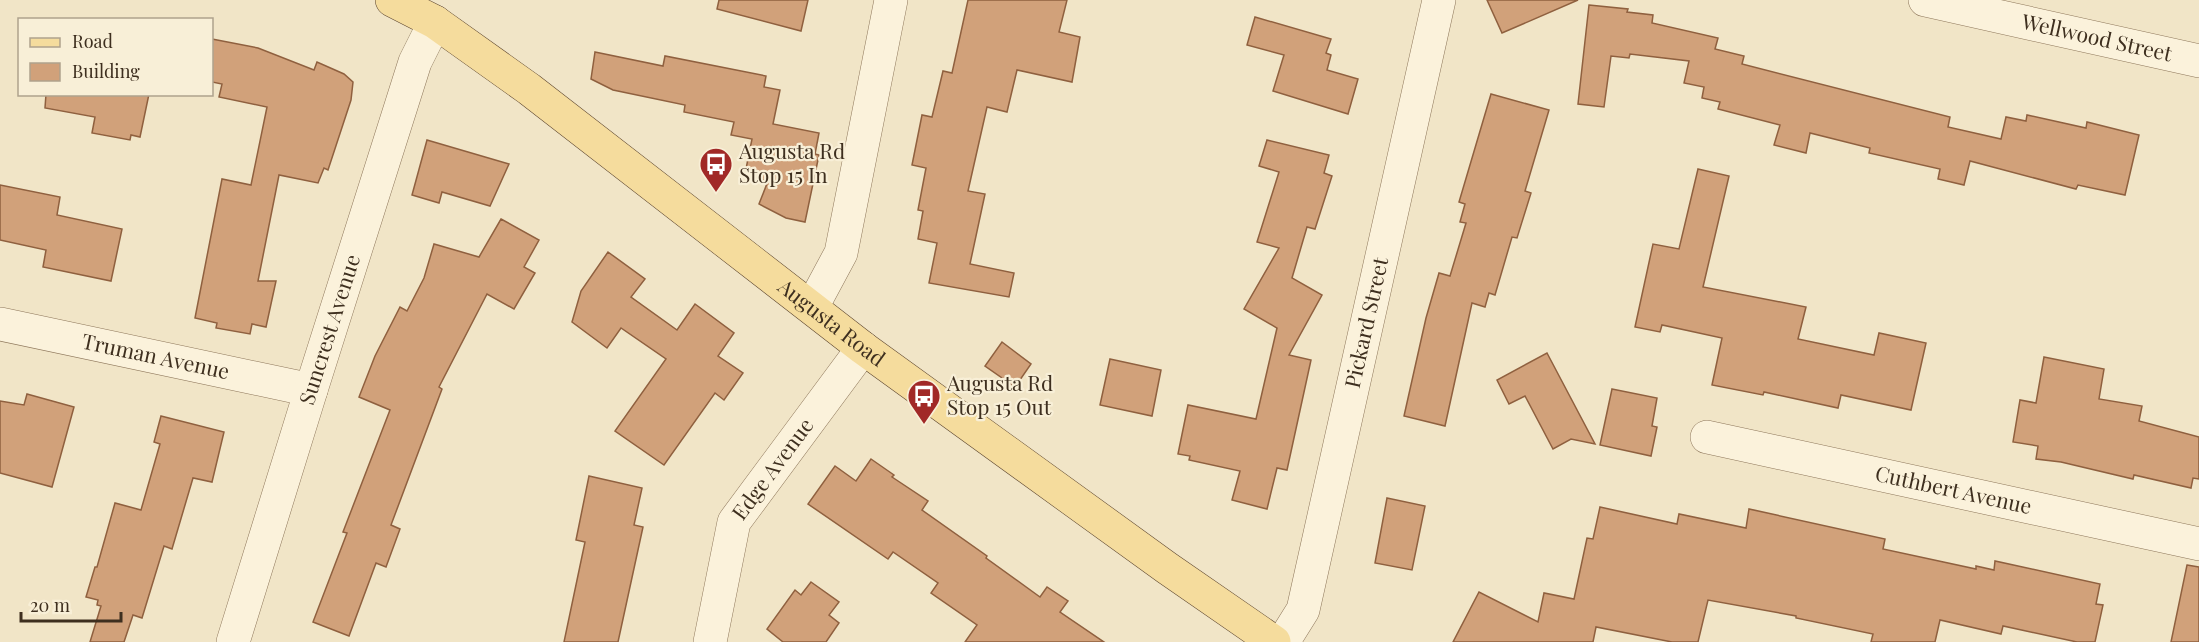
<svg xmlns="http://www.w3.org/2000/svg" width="2199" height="642" font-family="'Playfair Display',serif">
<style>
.building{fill:#d1a17a;stroke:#8f603f;stroke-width:1.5}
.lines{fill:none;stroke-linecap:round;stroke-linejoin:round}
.minor-casing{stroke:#8e775b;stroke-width:34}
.major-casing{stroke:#5c452f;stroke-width:34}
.minor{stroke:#fbf2db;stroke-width:33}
.major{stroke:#f5dc9d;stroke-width:33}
.labels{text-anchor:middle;stroke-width:4.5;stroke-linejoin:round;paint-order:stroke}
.street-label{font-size:21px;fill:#3e2f1f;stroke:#f8efd7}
.poi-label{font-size:21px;fill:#3e2f1f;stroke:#f8efd7;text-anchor:start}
</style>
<rect width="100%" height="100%" fill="#f1e5c7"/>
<g class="building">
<path d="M719 0H808L801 31 717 9Z"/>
<path d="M968 0H1067L1059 32 1080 37 1072 82 1017 70 1007 112 987 107 968 191 985 194 970 264 1014 273 1009 297 929 283 937 243 918 239 923 211 918 210 926 168 912 165 922 115 932 117 943 71 952 73Z"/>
<path d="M1487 0H1578L1502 33Z"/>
<path d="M1589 5 1628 9 1627 12 1653 15 1652 23 1718 38 1715 49 1744 56 1742 64 1950 117 1948 127 2001 139 2006 117 2026 121 2027 115 2086 128 2087 122 2139 135 2125 195 2078 185 2076 189 1970 161 1964 185 1938 179 1940 169 1869 153 1870 148 1810 133 1806 153 1774 145 1780 125 1718 109 1720 102 1702 98 1704 87 1684 83 1689 61 1630 54 1629 58 1611 56 1604 107 1578 104Z"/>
<path d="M1255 17 1331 39 1326 53 1331 55 1327 70 1358 79 1348 114 1273 91 1284 55 1247 45Z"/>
<path d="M212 39 258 48 314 70 317 62 344 74 353 82 351 100 328 170 324 168 318 183 279 175 258 281H276L266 327 252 324 250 334 216 328 217 323 195 318 222 179 251 185 267 107 219 97 222 84 212 82Z"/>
<path d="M595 52 663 66 665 56 766 76 764 87 780 90 773 124 819 133 815 154 819 155 805 222 786 218 759 204 768 181 760 179 761 172 746 169 752 139 731 135 734 122 684 112 685 105 613 90 591 79Z"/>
<path d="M46 94H149L140 137 131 135 130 140 92 133 95 117 45 108Z"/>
<path d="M1491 94 1549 110 1525 191 1531 193 1517 238 1512 237 1495 295 1489 293 1485 307 1472 303 1445 426 1404 416 1426 318 1439 273 1450 276 1466 223 1460 222 1465 204 1459 202Z"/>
<path d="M427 140 509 164 490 206 442 192 439 203 412 195Z"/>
<path d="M1267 140 1329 155 1324 173 1332 176 1315 229 1307 227 1292 278 1322 295 1289 355 1311 360 1287 470 1277 468 1267 509 1232 500 1240 471 1189 460 1190 456 1178 454 1188 405 1256 419 1277 328 1244 309 1279 248 1257 242 1279 172 1259 166Z"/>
<path d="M1698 169 1729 176 1703 287 1806 307 1798 339 1874 355 1879 333 1926 343 1911 410 1841 395 1838 408 1764 392 1763 395 1712 385 1722 338 1662 325 1660 332 1635 327 1653 244 1679 249Z"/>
<path d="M0 185 60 197 57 215 122 229 111 281 43 267 46 250 0 240Z"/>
<path d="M501 219 539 240 524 267 535 273 514 309 487 294 439 387 442 389 391 525 400 529 386 567 376 563 349 636 313 622 347 533 343 532 390 410 359 397 375 356 400 307 407 311 424 278 434 244 479 257Z"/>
<path d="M608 252 645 279 631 297 677 330 695 304 734 333 718 356 743 373 724 400 715 393 664 465 615 431 666 359 621 328 607 348 572 322 581 291Z"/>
<path d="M1002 342 1031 364 1015 387 985 366Z"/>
<path d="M1547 353 1595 444 1571 439 1553 449 1525 396 1509 404 1497 380Z"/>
<path d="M2044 357 2104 369 2099 399 2142 406 2139 421 2199 437V479L2193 478 2191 488 2134 475 2133 479 2061 462 2036 459 2038 446 2013 442 2020 400 2036 403Z"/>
<path d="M1110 359 1161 370 1152 416 1100 405Z"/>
<path d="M1612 389 1657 398 1652 426 1657 427 1651 456 1600 445Z"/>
<path d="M27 394 74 407 52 487 0 473V401L24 405Z"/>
<path d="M161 416 224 432 212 482 193 478 172 549 164 546 142 618 133 615 124 642H90L101 606 97 605 98 600 86 597 95 567H97L115 503 141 510 160 444 154 442Z"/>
<path d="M871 459 894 475 892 477 928 501 922 510 987 556 986 558 1040 597 1047 587 1068 601 1060 612 1104 642H965L977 625 931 593 938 583 893 552 888 559 808 504 835 466 856 481Z"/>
<path d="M589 476 642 488 634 525 643 527 618 642H564L585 542 576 540Z"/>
<path d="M1387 498 1425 506 1412 570 1375 563Z"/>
<path d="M1600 507 1677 524 1679 514 1746 528 1749 509 1885 539 1883 549 1976 569V566L1994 570 1995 561 2100 584 2096 604 2103 605 2095 642H2077L2003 626 2001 634 1940 620 1935 642H1871L1873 634 1796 618V616L1708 600 1698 642H1672L1596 627 1593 642H1453L1479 592 1538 622 1544 593 1574 599 1587 538 1593 539Z"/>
<path d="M2187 565 2199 567V642H2171Z"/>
<path d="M811 582 839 602 829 615 839 623 826 642H783L767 629 795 590 801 595Z"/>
</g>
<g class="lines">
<defs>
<g id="minor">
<path id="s1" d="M1925 0 2199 61"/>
<path d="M812 307 841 253 891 0"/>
<path id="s2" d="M0 324 311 390"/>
<path id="s3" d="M1707 437 2199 544"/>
<path id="s4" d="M233 642 311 390 415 62 435 22"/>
<path id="s5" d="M710 642 734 522 863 348"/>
<path id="s6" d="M1283 642 1303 610 1439 0"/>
</g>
<g id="major">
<path id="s7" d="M392 0 435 22 529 89 863 348 1167 568 1274 642"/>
</g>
</defs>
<use href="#minor" class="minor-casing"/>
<use href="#major" class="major-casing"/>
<use href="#minor" class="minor"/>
<use href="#major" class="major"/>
</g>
<defs>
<symbol id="bus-pin" viewBox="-11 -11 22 30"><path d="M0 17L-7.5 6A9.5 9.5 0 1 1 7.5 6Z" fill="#a12927" stroke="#f8efd7"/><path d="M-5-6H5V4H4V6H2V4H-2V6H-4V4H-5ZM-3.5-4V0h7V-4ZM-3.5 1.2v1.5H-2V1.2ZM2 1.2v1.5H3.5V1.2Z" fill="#fff"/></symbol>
</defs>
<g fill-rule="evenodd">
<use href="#bus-pin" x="697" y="145" width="38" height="52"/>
<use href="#bus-pin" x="905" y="377" width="38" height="52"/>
</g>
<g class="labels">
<g class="street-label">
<text dy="7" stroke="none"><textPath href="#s1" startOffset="176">Wellwood Street</textPath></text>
<text dy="7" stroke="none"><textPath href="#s7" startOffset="546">Augusta Road</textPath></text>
<text dy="7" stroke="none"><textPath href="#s6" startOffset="332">Pickard Street</textPath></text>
<text dy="7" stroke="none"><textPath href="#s4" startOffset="327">Suncrest Avenue</textPath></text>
<text dy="7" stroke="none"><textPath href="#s2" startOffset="159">Truman Avenue</textPath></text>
<text dy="7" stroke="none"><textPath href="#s5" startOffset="188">Edge Avenue</textPath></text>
<text dy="7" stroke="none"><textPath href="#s3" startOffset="252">Cuthbert Avenue</textPath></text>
</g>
<g class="poi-label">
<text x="739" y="159">Augusta Rd<tspan x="739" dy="24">Stop 15 In</tspan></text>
<text x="947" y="391">Augusta Rd<tspan x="947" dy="24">Stop 15 Out</tspan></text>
</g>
</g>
<rect x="18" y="18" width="195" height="78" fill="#f8efd7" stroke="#aea28d" stroke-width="1.5"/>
<rect x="30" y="38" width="30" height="9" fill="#f5dc9d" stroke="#aea28d" stroke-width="1.5"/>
<text x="72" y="48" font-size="18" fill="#3e2f1f">Road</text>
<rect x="30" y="63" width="30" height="18" fill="#d1a17a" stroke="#aea28d" stroke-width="1.5"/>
<text x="72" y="78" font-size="18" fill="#3e2f1f">Building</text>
<path d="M21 612v9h100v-9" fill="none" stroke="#3e2f1f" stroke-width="3"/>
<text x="30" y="612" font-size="18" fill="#3e2f1f" stroke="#f8efd7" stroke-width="4.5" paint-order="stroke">20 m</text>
</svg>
